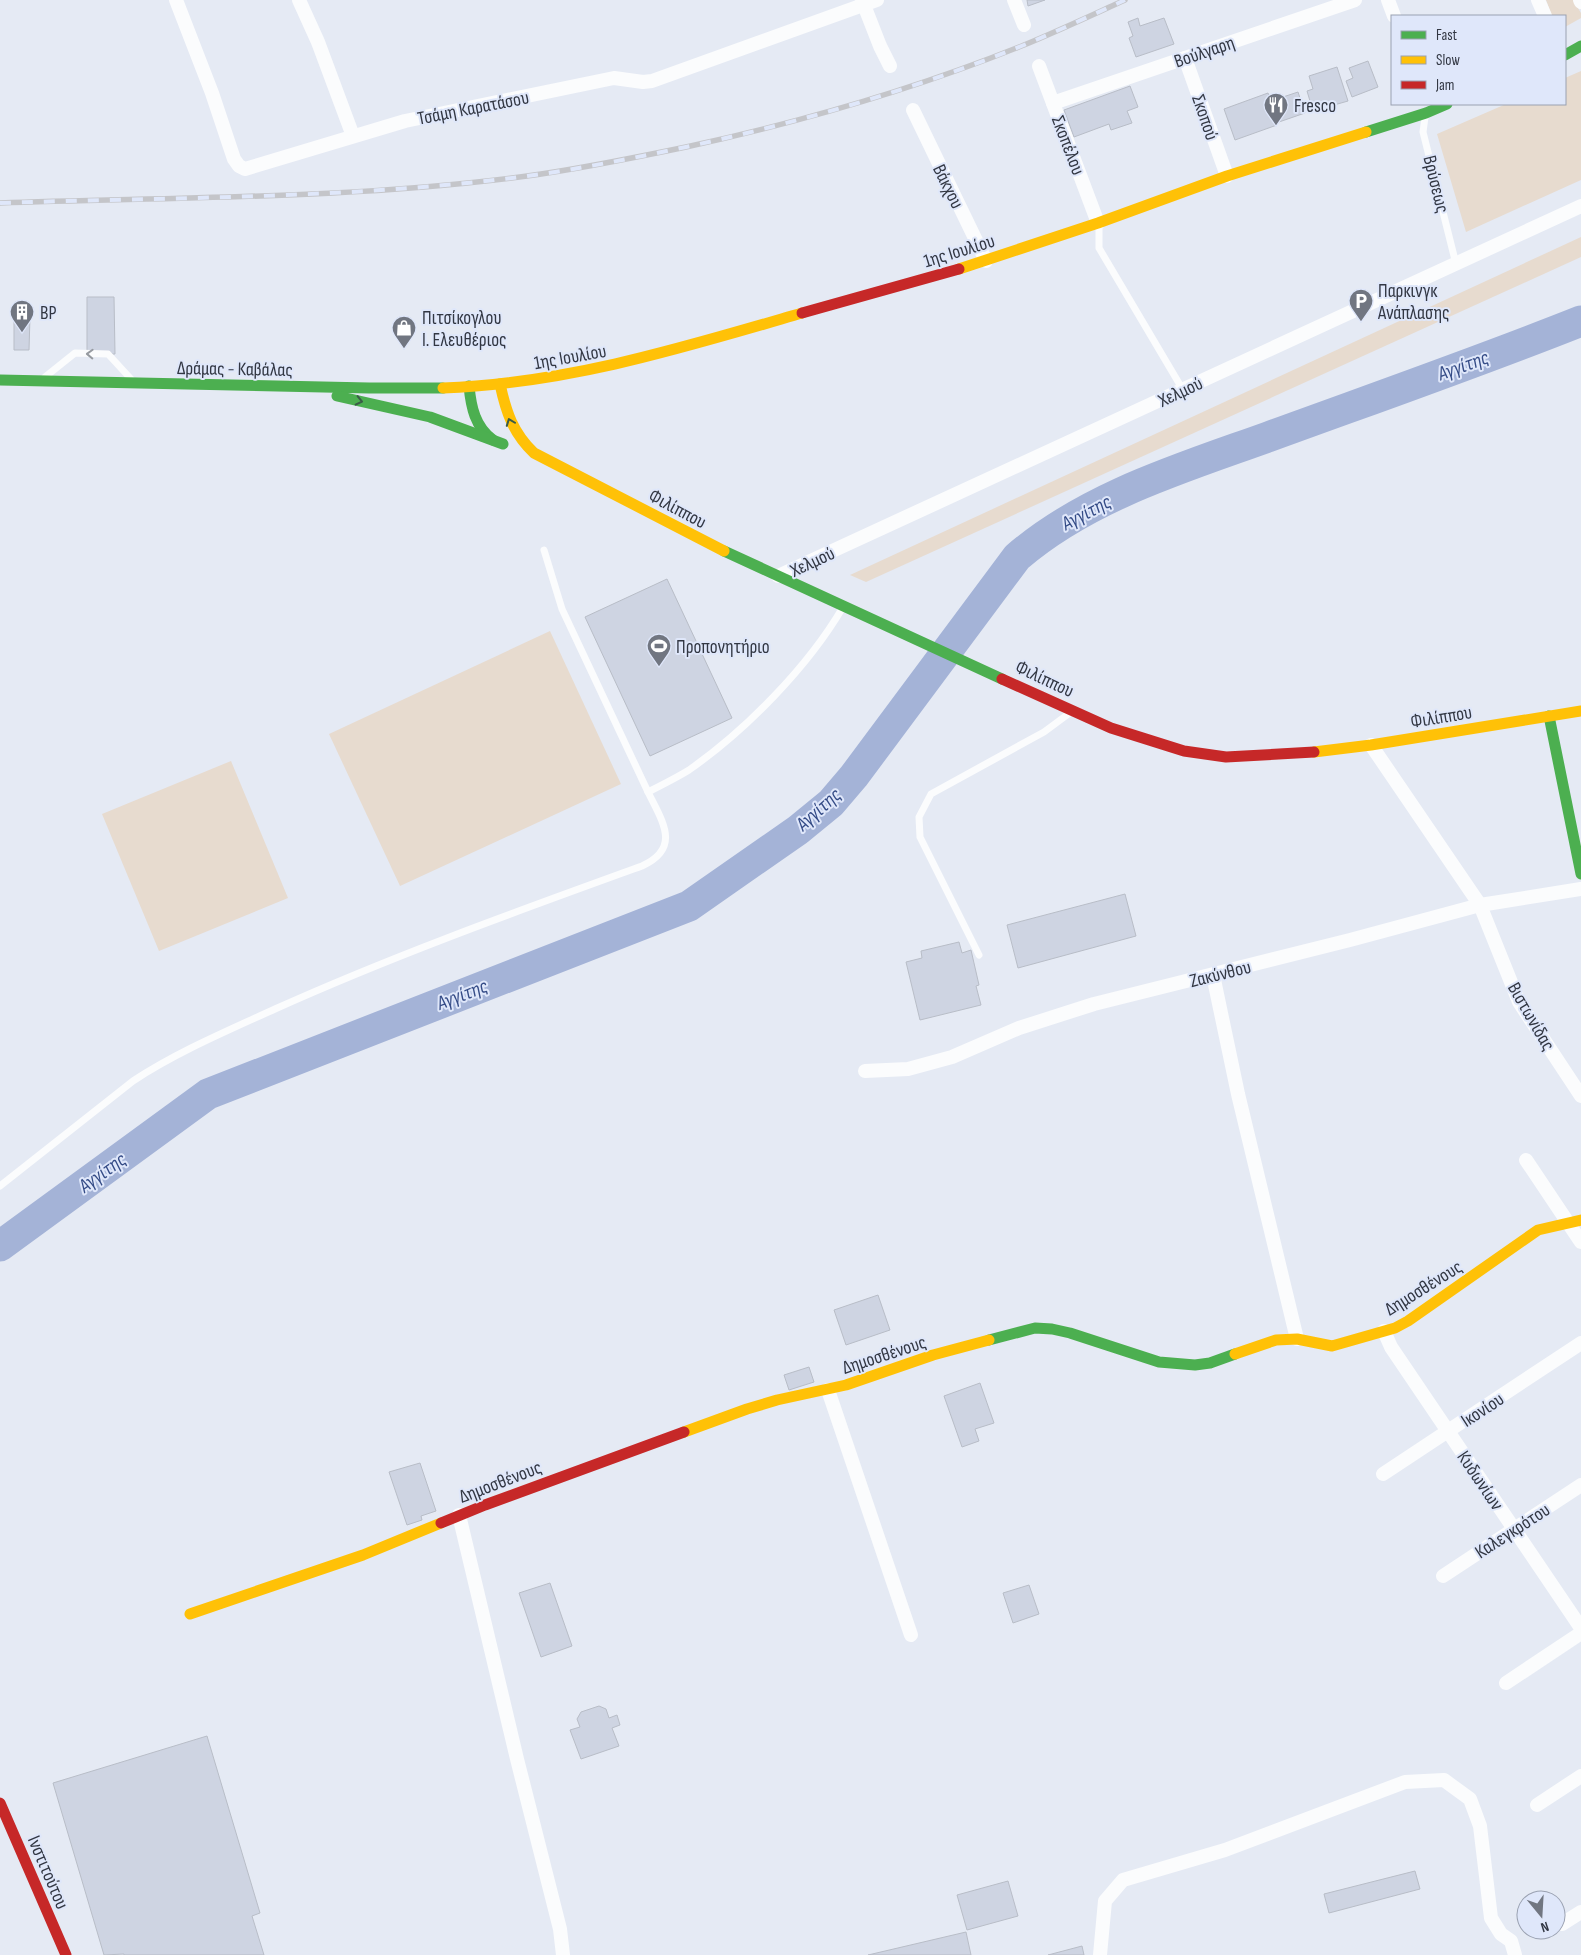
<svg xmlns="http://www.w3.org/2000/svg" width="1581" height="1955" font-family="'Sofia Sans Condensed',sans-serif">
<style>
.green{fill:#e7dbcf}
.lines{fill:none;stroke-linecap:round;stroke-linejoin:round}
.river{stroke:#a4b3d7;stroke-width:31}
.building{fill:#ced4e2;stroke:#b8bdc7}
.lane{stroke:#fbfcfd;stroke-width:7}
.street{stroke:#fbfcfd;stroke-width:14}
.fast{stroke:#4caf50;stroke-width:11}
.slow{stroke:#ffc107;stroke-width:11}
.jam{stroke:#c62828;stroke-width:11}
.rail-casing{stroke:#c4c5c9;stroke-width:5.5}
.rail{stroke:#dfe7fa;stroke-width:4;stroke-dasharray:11;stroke-linecap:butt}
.oneway{stroke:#969aa0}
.oneway2{stroke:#3a5b47}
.labels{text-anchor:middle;stroke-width:4;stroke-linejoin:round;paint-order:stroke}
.street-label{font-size:19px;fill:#323743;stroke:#dfe7fa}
.poi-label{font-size:19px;fill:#323743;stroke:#dfe7fa;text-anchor:start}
.water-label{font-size:20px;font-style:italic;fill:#344b86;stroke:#dfe7fa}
</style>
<rect width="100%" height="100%" fill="#e5eaf4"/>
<g class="green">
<path d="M1546 0H1573L1581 13V18L1565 27V16H1552Z"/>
<path d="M1581 71V180L1466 232 1437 134 1506 104H1565V78Z"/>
<path d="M1581 237V257L866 582 850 575Z"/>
<path d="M550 631 621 784 400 886 329 734Z"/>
<path d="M231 761 288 898 159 951 102 814Z"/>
</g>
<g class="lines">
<path class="river" d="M0 1246 208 1094 689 906 798 830 831 803 854 776 1017 557C1088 496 1182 468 1268 437 1372 399 1478 362 1581 321"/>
</g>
<g class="building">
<path d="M1027 0H1045L1028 6Z"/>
<path d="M1138 18 1140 26 1164 18 1174 44 1136 57 1129 38 1133 36 1128 22Z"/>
<path d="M1368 61 1378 87 1352 97 1346 81 1353 78 1349 68Z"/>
<path d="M1337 67 1348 101 1313 111 1307 91 1313 89 1309 76Z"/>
<path d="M1130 86 1138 107 1127 111 1132 123 1111 130 1109 124 1074 137 1064 110Z"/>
<path d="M1298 92 1305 113 1276 123 1277 125 1235 140 1224 109 1268 93 1271 101Z"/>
<path d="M87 297H114L115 354 87 355Z"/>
<path d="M14 315 30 316 29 350H14Z"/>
<path d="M667 579 732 718 650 756 585 617Z"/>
<path d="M1125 894 1136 936 1018 968 1007 925Z"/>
<path d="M959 942 962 953 971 950 979 985 976 986 981 1005 920 1020 906 962 922 958 921 951Z"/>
<path d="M878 1295 890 1330 846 1345 834 1310Z"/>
<path d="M809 1367 814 1382 789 1390 784 1375Z"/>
<path d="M980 1383 994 1423 975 1429 979 1441 962 1447 944 1396Z"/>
<path d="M420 1463 436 1511 421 1516 422 1520 407 1525 389 1472Z"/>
<path d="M550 1583 572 1646 541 1657 519 1593Z"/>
<path d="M1029 1585 1039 1614 1013 1623 1003 1593Z"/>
<path d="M599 1706 606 1709 609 1718 617 1715 620 1725 612 1728 619 1746 581 1759 570 1730 580 1727 577 1719 581 1712Z"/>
<path d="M207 1736 260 1913 252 1916 264 1955H124V1954L104 1955 53 1783Z"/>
<path d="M1415 1871 1420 1889 1329 1913 1324 1894Z"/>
<path d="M1008 1881 1018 1916 967 1930 957 1895Z"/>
<path d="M966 1932 971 1955H868Z"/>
<path d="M1082 1946 1084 1955H1048Z"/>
</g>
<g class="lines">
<g class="lane">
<path d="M1425 117 1423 132 1456 264"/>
<path d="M1099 226V248L1183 390"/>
<path d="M45 377 75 353 108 354 131 379"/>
<path d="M544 550 562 609 648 792"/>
<path d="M979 955 920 837 919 817 931 794 1044 732 1071 712"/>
<path d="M0 1186 133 1081C177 1052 227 1031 275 1009 395 955 518 911 642 866 682 848 662 821 648 792 662 785 676 778 689 770 746 730 808 667 843 607"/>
</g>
<g class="street">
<path d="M176 0 212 93 234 159 239 166 245 169 405 121 614 78 643 82 652 81 877 0"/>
<path d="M299 0 318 42 353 136"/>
<path d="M862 0 880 46 890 66"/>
<path d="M1014 0 1024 25"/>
<path d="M1388 0 1394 16"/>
<path d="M1538 0 1545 16"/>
<path d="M1580 0 1581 2"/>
<path d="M1185 58 1227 176"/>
<path d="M1039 66 1098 223"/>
<path d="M1053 103 1355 0"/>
<path d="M913 110 986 261"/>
<path d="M778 576 1581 206"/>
<path d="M1371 745 1480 905 1519 1002 1581 1096"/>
<path d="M1213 975 1238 1094 1297 1339"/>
<path d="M865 1071 908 1069 952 1057 1019 1028 1094 1004 1350 940 1480 905 1581 889"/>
<path d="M1526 1160 1581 1242"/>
<path d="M1384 1331 1391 1347 1581 1628"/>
<path d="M828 1390 911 1635"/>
<path d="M1383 1474 1581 1343"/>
<path d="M459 1515 517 1759 560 1929 563 1955"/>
<path d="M1443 1576 1581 1485"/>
<path d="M1506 1683 1581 1633"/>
<path d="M1537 1805 1581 1776"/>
<path d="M1562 1924 1581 1912"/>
<path d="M1100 1955 1105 1901 1123 1880 1225 1850 1405 1782 1444 1780 1470 1799 1480 1826 1491 1918 1501 1934 1511 1941 1515 1955"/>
</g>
<g class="fast">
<path d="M1565 55 1581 46"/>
<path d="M1366 132 1426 113 1447 104"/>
<path d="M0 380 369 388H443"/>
<path d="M469 386C471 407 475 427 493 440"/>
<path d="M337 396 430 417 503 444"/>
<path d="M724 551 1002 679"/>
<path d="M1549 716 1581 874"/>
<path d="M989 1340 1035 1328 1052 1329 1070 1333 1159 1362 1195 1365 1210 1363 1235 1354"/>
</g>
<g class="slow">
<path d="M959 269 1098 223 1227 176 1366 132"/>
<path d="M500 384C506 412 513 433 534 453L724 551"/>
<path d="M443 388C569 383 682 348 802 313"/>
<path d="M1314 752 1371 745 1581 711"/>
<path d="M1235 1354 1276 1340 1297 1339 1332 1346 1395 1328 1408 1321 1538 1230 1581 1220"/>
<path d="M684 1432 747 1409 777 1400 846 1385 933 1355 989 1340"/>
<path d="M190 1614 363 1555 441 1523"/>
</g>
<g class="jam">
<path d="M802 313 959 269"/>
<path d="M1002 679 1111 728 1184 751 1226 757 1314 752"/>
<path d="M441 1523 485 1505 684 1432"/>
<path d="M0 1803 66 1955"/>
</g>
<defs>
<path id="rail" d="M0 203C174 197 354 199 527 176 580 169 633 158 686 147 801 122 915 89 1024 45 1058 31 1092 15 1125 0"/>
</defs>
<use href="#rail" class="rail-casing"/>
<use href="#rail" class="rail"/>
</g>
<defs><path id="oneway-chevron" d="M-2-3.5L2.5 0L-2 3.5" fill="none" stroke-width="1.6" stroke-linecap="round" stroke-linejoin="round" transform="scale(1.25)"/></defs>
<use class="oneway" href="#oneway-chevron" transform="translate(90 354) rotate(-178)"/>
<g class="oneway2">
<use href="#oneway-chevron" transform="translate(359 401) rotate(13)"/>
<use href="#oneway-chevron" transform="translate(510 422) rotate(-111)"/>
</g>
<defs>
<symbol id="restaurant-pin" viewBox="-11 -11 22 30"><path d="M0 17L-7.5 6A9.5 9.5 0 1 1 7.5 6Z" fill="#717681" stroke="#dfe7fa"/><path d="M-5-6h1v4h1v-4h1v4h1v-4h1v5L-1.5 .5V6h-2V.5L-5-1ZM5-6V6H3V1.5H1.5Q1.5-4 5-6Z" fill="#fff"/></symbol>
<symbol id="parking-pin" viewBox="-11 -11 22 30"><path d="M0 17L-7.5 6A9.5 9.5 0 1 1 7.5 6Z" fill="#717681" stroke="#dfe7fa"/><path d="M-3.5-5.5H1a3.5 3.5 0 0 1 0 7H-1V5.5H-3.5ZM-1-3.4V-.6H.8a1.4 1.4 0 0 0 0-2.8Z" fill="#fff"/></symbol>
<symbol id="building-pin" viewBox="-11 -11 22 30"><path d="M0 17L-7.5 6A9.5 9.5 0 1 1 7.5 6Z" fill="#717681" stroke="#dfe7fa"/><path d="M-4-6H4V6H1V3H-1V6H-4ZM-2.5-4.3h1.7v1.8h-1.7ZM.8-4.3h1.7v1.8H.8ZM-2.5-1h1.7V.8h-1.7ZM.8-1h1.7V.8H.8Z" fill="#fff"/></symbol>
<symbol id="shop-pin" viewBox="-11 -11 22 30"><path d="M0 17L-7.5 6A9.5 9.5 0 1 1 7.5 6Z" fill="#717681" stroke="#dfe7fa"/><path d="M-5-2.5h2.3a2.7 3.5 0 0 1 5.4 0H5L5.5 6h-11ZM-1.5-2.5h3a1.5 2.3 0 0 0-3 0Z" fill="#fff"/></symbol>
<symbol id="stadium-pin" viewBox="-11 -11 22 30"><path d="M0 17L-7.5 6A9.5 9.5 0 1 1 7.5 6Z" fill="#717681" stroke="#dfe7fa"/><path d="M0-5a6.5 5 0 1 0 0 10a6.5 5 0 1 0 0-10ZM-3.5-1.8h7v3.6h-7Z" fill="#fff"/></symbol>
</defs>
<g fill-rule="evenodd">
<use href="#restaurant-pin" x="1262" y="91" width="28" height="38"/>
<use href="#parking-pin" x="1347" y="287" width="28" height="38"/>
<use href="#building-pin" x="8" y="298" width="28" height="38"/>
<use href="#shop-pin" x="390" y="314" width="28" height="38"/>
<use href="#stadium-pin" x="645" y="632" width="28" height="38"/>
</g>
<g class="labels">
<g class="street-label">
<text transform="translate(1204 51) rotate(-19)" y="7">Βούλγαρη</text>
<text transform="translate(473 107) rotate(-11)" y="7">Τσάμη Καρατάσου</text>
<text transform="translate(1206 117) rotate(71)" y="7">Σκοπού</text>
<text transform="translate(1069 145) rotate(69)" y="7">Σκοπέλου</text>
<text transform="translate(1437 184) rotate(76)" y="7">Βρύσεως</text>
<text transform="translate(949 186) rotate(64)" y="7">Βάκχου</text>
<text transform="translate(959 250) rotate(-17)" y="7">1ης Ιουλίου</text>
<text transform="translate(570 356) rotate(-10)" y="7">1ης Ιουλίου</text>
<text transform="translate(235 368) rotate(1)" y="7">Δράμας - Καβάλας</text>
<text transform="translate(1180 391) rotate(-25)" y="7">Χελμού</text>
<text transform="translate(678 508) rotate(28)" y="7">Φιλίππου</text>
<text transform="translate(812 561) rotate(-25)" y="7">Χελμού</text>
<text transform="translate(1045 678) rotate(25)" y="7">Φιλίππου</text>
<text transform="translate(1441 716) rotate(-9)" y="7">Φιλίππου</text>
<text transform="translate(1220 973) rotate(-14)" y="7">Ζακύνθου</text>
<text transform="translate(1532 1016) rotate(60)" y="7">Βιστωνίδας</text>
<text transform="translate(1423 1287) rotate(-32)" y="7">Δημοσθένους</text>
<text transform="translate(884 1354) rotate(-18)" y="7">Δημοσθένους</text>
<text transform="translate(1482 1409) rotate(-33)" y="7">Ικονίου</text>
<text transform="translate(1481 1480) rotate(56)" y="7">Κυδωνίων</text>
<text transform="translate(500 1481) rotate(-21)" y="7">Δημοσθένους</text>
<text transform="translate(1512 1530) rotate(-33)" y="7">Καλεγκρότου</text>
<text transform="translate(49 1872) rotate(67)" y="7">Ινστιτούτου</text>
</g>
<g class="poi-label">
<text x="1294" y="112">Fresco</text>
<text x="1378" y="297">Παρκινγκ<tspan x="1378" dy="22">Ανάπλασης</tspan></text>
<text x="40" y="319">BP</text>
<text x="422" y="324">Πιτσίκογλου<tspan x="422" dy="22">Ι. Ελευθέριος</tspan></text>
<text x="676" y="653">Προπονητήριο</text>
</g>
<g class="water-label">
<text transform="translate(1463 365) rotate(-20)" y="7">Αγγίτης</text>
<text transform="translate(1086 512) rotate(-28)" y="7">Αγγίτης</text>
<text transform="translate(818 809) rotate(-42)" y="7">Αγγίτης</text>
<text transform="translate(462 994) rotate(-21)" y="7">Αγγίτης</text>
<text transform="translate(102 1172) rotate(-36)" y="7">Αγγίτης</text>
</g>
</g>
<rect x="1391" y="15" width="175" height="90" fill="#dfe7fa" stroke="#9aa1b1"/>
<rect x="1401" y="31" width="25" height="8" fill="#4caf50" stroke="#9aa1b1"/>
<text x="1436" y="40" font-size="15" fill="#323743">Fast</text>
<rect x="1401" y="56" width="25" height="8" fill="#ffc107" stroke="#9aa1b1"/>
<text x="1436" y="65" font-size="15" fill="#323743">Slow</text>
<rect x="1401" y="81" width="25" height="8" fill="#c62828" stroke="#9aa1b1"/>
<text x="1436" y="90" font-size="15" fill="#323743">Jam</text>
<g transform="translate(1541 1915) rotate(162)"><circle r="24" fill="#dfe7fa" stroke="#9aa1b1"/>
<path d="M0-4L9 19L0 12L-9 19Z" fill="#717681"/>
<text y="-8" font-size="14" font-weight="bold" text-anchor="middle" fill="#323743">N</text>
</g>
</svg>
